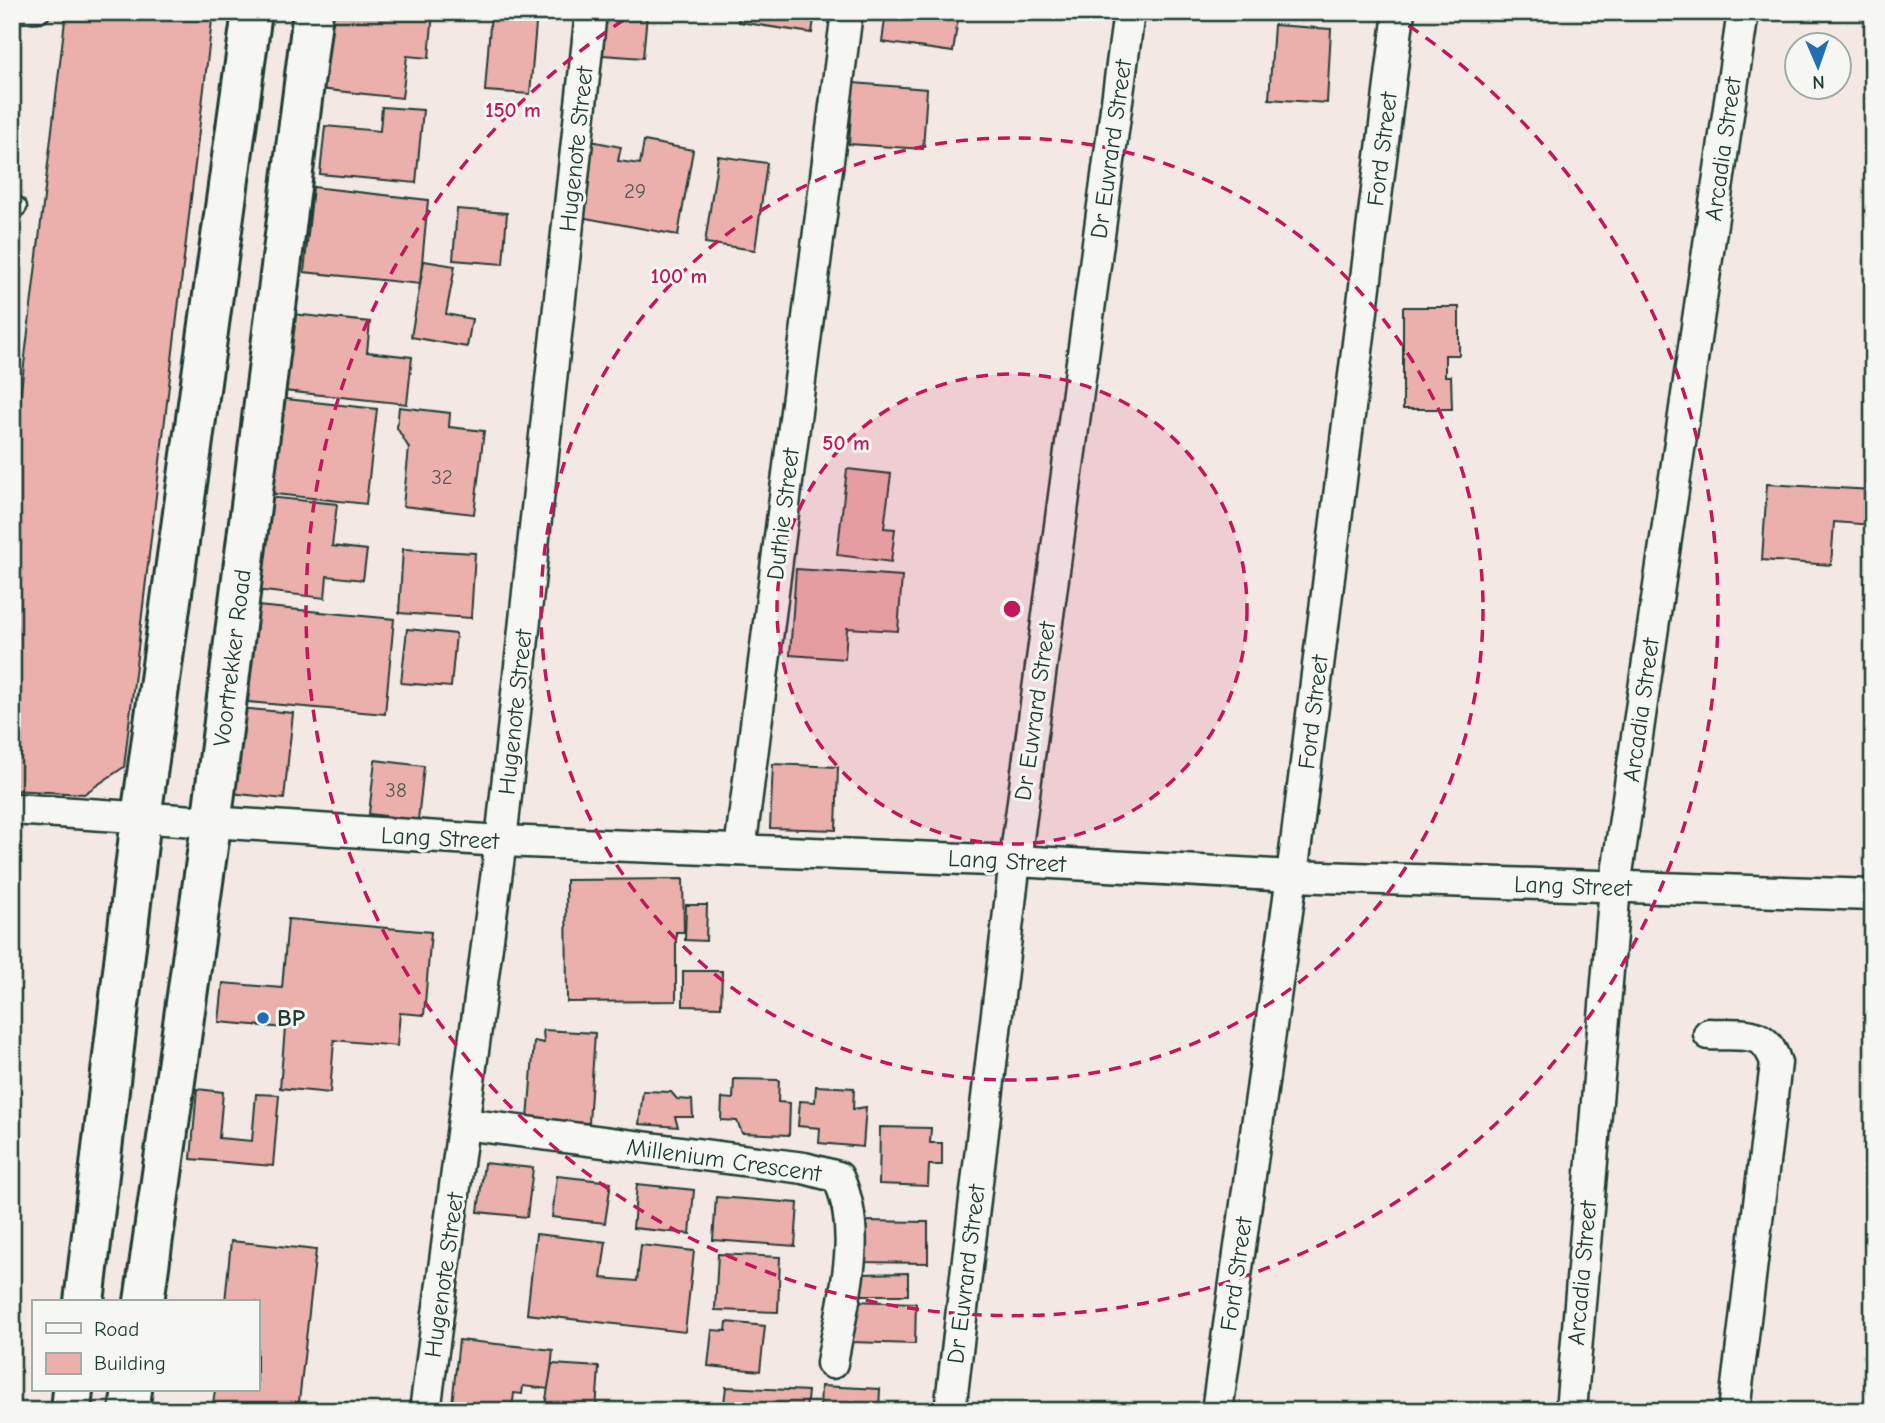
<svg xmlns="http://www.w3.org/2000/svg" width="1885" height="1423" font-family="'Comic Neue',sans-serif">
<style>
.building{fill:#ebb0ab;stroke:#1f3d34;stroke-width:2}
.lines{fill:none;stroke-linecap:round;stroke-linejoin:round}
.lane-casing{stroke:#1f3d34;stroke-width:21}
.street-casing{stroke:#1f3d34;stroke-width:35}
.primary-casing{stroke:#1f3d34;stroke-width:44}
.lane{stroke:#f6f6f2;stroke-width:16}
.street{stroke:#f6f6f2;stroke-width:30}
.primary{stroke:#f6f6f2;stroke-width:38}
.ring{fill:none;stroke:#c2185b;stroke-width:3.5;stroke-dasharray:12 9}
.poi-dot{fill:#1f6fb2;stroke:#f6f6f2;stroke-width:2.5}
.labels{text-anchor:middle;stroke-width:6;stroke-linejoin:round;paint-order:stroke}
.number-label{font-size:21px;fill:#525a52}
.street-label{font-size:24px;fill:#1f3d34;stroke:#f6f6f2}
.poi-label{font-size:24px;font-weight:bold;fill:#1f3d34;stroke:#f6f6f2;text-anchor:start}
.centre{fill:#c2185b;stroke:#f6f6f2;stroke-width:3.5}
.ring-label{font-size:21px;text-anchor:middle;font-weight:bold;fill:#c2185b;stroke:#f6f6f2;stroke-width:6;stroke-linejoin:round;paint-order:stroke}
</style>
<rect width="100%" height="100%" fill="#f4e8e4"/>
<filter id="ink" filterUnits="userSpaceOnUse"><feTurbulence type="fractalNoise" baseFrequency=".0143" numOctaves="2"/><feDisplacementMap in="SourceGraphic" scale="14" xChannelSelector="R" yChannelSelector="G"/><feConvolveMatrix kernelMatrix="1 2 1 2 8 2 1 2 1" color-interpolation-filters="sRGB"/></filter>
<g filter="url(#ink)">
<g class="building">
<path d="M66 12H213L124 767 84 794 12 790V423L17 424Z"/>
<path d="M327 12H433L429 58 407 56 402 98 319 89Z"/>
<path d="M491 12H537L530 94 485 91Z"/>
<path d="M606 12 647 14 643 58 603 55Z"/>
<path d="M657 12H694V16Z"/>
<path d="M740 12H815L812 33 738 22Z"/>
<path d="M886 12H959L953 52 882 42Z"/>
<path d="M1274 25 1331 29 1327 103 1269 99Z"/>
<path d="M853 83 927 89 923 149 849 144Z"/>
<path d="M382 107 423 110 416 183 320 174 325 126 380 131Z"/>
<path d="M591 141 621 147 618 161 640 164 644 141 693 150 678 235 580 217Z"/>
<path d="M718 156 767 163 755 250 705 243Z"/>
<path d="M313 187 428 200 420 284 304 272Z"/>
<path d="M457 209 507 213 503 264 453 260Z"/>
<path d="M424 261 455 266 446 314 472 319 467 347 411 337Z"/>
<path d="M1403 307H1459V355H1445V376H1451L1452 409H1403Z"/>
<path d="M292 314 370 322 367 352 412 357 407 404 284 391Z"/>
<path d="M268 397 377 409 366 504 258 492Z"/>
<path d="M399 407 450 413 449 427 484 431 474 514 403 506 409 448 397 428Z"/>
<path d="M847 469 891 474 884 528 895 529 891 562 837 555Z"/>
<path d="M1767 484 1873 490V525L1834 522 1831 565 1762 560Z"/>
<path d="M257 496 337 504 332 546 367 550 363 580 327 576 325 598 246 589Z"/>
<path d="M403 549 475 553 471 618 399 613Z"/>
<path d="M796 569 902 576 898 631 847 628 845 659 790 655Z"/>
<path d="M257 606 394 619 385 714 248 702Z"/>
<path d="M407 629 456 634 451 687 401 683Z"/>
<path d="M239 708 293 713 284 799 231 793Z"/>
<path d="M375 760 424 766 418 820 369 814Z"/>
<path d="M773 764 838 767 836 830 770 828Z"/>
<path d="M683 879 684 932H676V1001L567 1002 566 880Z"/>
<path d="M686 905H707L706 941 685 940Z"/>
<path d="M288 919 431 932 424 1015 400 1013 397 1046 334 1040 330 1093 280 1088 285 1028 219 1022 223 983 282 988Z"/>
<path d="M683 971H722L721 1007 683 1006Z"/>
<path d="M543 1030 595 1033 589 1123 528 1120 534 1041 544 1043Z"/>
<path d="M734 1079 779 1080 778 1102 790 1103 789 1135 742 1133 737 1121 721 1120 722 1098 733 1099Z"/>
<path d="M816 1086 854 1088 853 1109 866 1107 863 1147 819 1143 820 1128 798 1126 800 1101 815 1102Z"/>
<path d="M197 1089 223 1092 219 1138 252 1141 256 1094 279 1095 273 1166 191 1159Z"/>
<path d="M643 1091 671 1092 677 1099 692 1100 693 1117H675L678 1127 639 1124Z"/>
<path d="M880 1127 931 1128 930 1143H942V1165H929L928 1186 879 1184Z"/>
<path d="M484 1163 533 1168 527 1217 478 1212Z"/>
<path d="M557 1176 611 1182 605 1223 552 1217Z"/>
<path d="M637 1184 694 1190 690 1234 633 1228Z"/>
<path d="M716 1197 798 1203 795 1246 713 1240Z"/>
<path d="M860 1221 928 1222V1263L859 1262Z"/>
<path d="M536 1234 606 1242 601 1278 637 1281 641 1245 694 1251 685 1332 527 1314Z"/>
<path d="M231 1241 316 1250 298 1411H212L215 1390H257V1302H225Z"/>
<path d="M718 1254 780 1257 778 1312 715 1310Z"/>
<path d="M908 1273V1295H862L861 1274Z"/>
<path d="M852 1301 916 1303 915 1344 851 1342Z"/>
<path d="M727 1322 765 1326 760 1371 708 1366 712 1330 726 1331Z"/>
<path d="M459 1340 553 1350 549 1389 523 1386 522 1394 514 1393 512 1410 452 1404Z"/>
<path d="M552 1364 599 1367 596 1411H544Z"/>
<path d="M821 1386 880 1389 879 1411H820Z"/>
<path d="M726 1387 808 1391 806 1411H723Z"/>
</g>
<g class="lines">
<defs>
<g id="lane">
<path d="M12 14 41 13"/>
<path d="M12 201 18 207"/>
</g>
<g id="street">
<path d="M12 809 501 841 1015 861 1292 876 1873 895"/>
<path d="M740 850 847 12"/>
<path d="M1709 1034C1742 1036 1765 1027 1776 1063L1734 1411"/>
<path d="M464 1124 804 1168 838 1177C865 1235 842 1303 832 1363"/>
<path d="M425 1411 501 841 591 12"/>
<path d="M950 1411 1015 861 1129 12"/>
<path d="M1217 1411 1292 876 1399 12"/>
<path d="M1571 1411 1615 887 1743 12"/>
</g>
<g id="primary">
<path d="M84 1302 141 818 252 12"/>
<path d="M144 1302 211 825 313 12"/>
<path d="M71 1411 73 1390"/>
<path d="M129 1411 132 1390"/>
</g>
</defs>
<use href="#lane" class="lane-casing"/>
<use href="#street" class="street-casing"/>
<use href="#primary" class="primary-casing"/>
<use href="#lane" class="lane"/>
<use href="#street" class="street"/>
<use href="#primary" class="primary"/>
</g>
</g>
<circle cx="1012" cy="609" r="235" fill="#c2185b" fill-opacity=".12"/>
<g class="ring">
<circle cx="1012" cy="609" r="235"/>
<circle cx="1012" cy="609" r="471"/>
<path d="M1391 14A706 706 0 1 1 633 14"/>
</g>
<circle class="poi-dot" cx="263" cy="1018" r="7"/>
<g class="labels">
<g class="number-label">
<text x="635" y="198">29</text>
<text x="442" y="484">32</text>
<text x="396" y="797">38</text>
</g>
<g class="street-label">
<text transform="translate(576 149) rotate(-84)" y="8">Hugenote Street</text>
<text transform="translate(1111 149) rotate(-82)" y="8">Dr Euvrard Street</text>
<text transform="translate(1382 149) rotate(-83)" y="8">Ford Street</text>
<text transform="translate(1723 149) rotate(-82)" y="8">Arcadia Street</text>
<text transform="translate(783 514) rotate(-83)" y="8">Duthie Street</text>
<text transform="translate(232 658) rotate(-83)" y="8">Voortrekker Road</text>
<text transform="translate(1641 710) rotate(-82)" y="8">Arcadia Street</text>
<text transform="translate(1035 711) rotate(-82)" y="8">Dr Euvrard Street</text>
<text transform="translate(515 712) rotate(-84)" y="8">Hugenote Street</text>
<text transform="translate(1313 712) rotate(-83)" y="8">Ford Street</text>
<text transform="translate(440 838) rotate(3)" y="8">Lang Street</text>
<text transform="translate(1007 861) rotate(3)" y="8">Lang Street</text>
<text transform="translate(1573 886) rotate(2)" y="8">Lang Street</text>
<text transform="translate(724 1160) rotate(8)" y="8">Millenium Crescent</text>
<text transform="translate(1582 1273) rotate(-85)" y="8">Arcadia Street</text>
<text transform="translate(966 1274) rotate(-83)" y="8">Dr Euvrard Street</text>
<text transform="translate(1236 1274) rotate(-82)" y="8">Ford Street</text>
<text transform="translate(444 1275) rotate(-82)" y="8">Hugenote Street</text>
</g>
<g class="poi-label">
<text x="277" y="1026">BP</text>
</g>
</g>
<circle cx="1012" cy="609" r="10" class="centre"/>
<g class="ring-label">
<text x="513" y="117">150 m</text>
<text x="679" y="283">100 m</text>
<text x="846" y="450">50 m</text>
</g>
<rect width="1885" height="1423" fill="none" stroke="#f6f6f2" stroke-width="42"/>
<rect x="21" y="21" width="1843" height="1381" fill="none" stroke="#1f3d34" stroke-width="2.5" filter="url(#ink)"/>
<rect x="32" y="1300" width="228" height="91" fill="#f6f6f2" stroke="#a0aca6" stroke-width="2"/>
<rect x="46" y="1323" width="35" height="10" fill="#f6f6f2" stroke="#a0aca6" stroke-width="2"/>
<text x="94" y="1336" font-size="21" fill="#1f3d34">Road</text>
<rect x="46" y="1353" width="35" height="21" fill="#ebb0ab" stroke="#a0aca6" stroke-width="2"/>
<text x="94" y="1370" font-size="21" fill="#1f3d34">Building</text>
<g transform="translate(1818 66) rotate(178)"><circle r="33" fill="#f6f6f2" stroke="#a0aca6" stroke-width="2"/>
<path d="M0-5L12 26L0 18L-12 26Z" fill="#1f6fb2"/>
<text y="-10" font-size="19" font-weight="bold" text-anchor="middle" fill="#1f3d34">N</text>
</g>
</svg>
